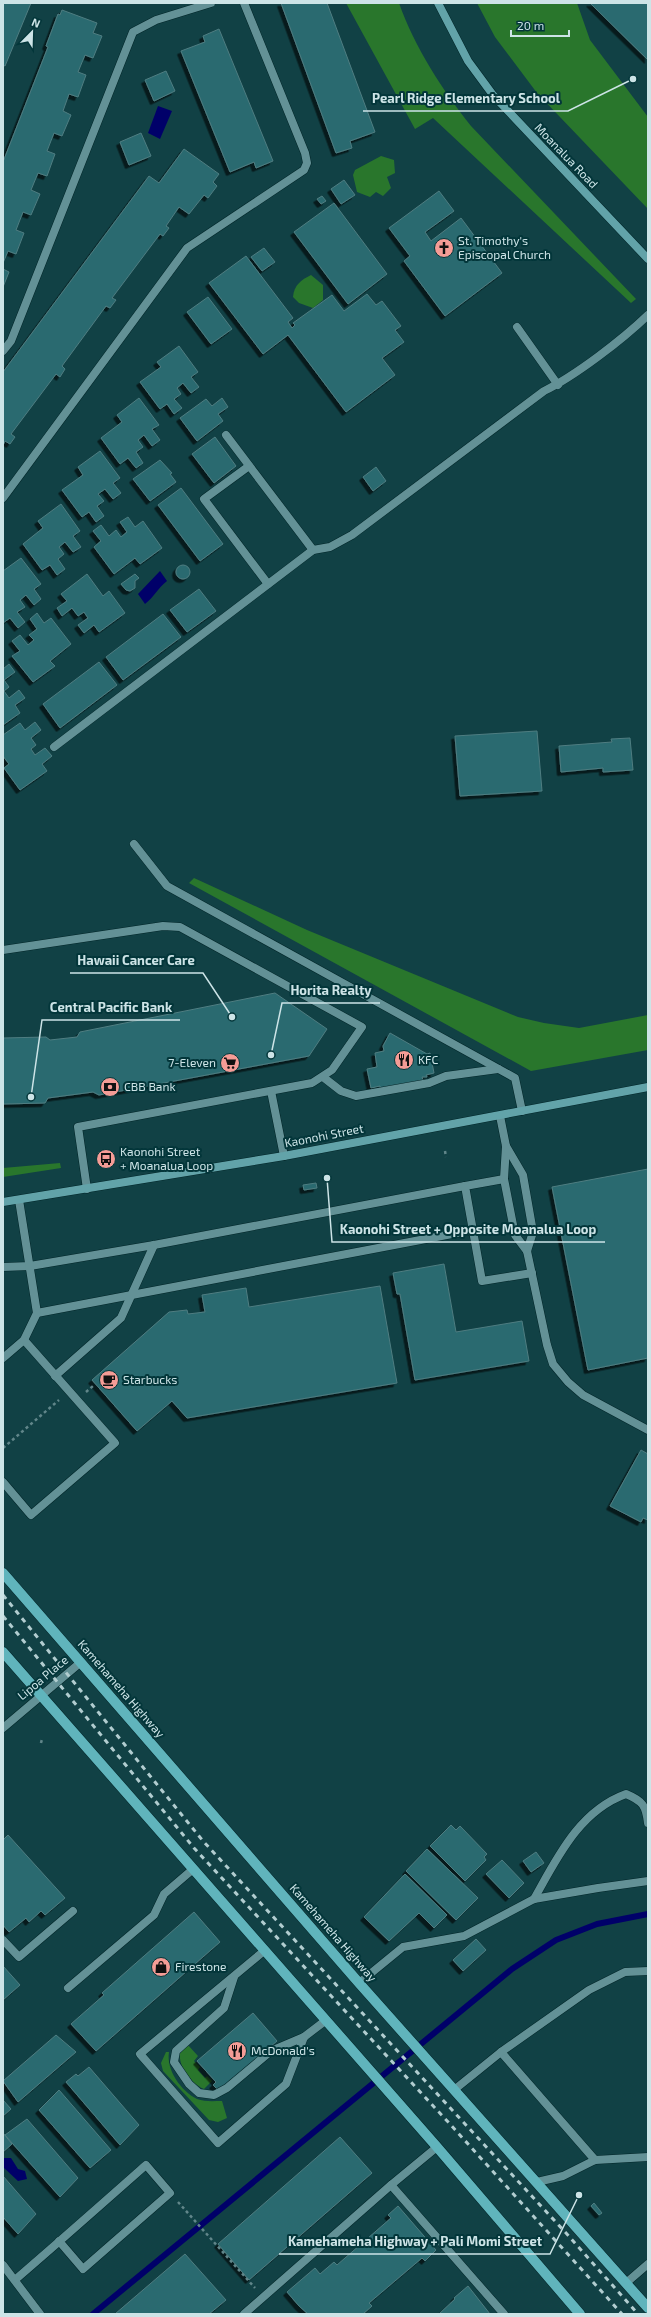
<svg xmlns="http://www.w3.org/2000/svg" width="651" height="2317" font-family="'Exo 2',sans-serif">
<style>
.green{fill:#29762c}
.water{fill:#000069}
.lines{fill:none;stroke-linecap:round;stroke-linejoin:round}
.stream{stroke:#000069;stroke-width:6}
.building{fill:#296a70;stroke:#4f7d81;filter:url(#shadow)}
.lane-casing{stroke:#022629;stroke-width:9}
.street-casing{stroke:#022629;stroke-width:9}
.secondary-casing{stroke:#022629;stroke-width:9}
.primary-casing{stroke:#022629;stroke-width:11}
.path{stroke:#61868a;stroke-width:2.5;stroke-dasharray:3 3;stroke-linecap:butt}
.lane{stroke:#639196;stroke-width:8}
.street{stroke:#639196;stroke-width:8}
.secondary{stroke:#62a3a9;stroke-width:8}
.primary{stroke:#60b4bc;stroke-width:10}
.rail{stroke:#b2cdd0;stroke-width:3;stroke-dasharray:5 5;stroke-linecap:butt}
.labels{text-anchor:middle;stroke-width:4;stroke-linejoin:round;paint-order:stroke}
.street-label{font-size:12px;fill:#cde4e7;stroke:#03363a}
.poi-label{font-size:12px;fill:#cde4e7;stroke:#03363a;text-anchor:start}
.leader{fill:none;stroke:#cde4e7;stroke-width:1.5}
.callout-dot{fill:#cde4e7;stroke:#03363a;stroke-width:1.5}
.callout-label{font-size:13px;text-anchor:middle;font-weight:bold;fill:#cde4e7;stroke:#03363a;stroke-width:4;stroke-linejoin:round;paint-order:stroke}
</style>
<defs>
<filter id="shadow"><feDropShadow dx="-3.5" dy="3.5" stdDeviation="0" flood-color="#0009"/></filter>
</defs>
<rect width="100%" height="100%" fill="#114145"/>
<g class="green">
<path d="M346 3H399C415 48 442 89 471 126L636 299 631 303 433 118 415 129Z"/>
<path d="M477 3H577L590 40 648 117V209L537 93 495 37Z"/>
<path d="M381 156 394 160 395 173 387 177 391 188 383 196 376 192 370 197 357 192 353 175 355 170Z"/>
<path d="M311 275 323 285V300L313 308 299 303 293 297C294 285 301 280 311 275Z"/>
<path d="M194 878 307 930 518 1017 544 1023 579 1028 648 1015V1050L531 1071 189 883Z"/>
<path d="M60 1163 61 1168 3 1177V1168Z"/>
<path d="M187 2044 198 2056 194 2061 200 2067 198 2070 205 2078 207 2076 212 2081 204 2089C192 2084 178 2067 180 2053Z"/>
<path d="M166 2052H169C166 2070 181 2091 197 2099 205 2102 214 2101 222 2101L227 2118 218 2122 209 2120 163 2071 161 2063Z"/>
</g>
<g class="water">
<path d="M158 106 172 111 160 139 148 133Z"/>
<path d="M160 571 167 581C158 588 154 597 145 604L138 594Z"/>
<path d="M3 2158H11L18 2169 25 2171 27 2179 18 2181 3 2167Z"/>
</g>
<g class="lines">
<path class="stream" d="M93 2314 512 1969 556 1940 597 1924 648 1914"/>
</g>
<g class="building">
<path d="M3 3H31L5 66 3 65Z"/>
<path d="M281 3H327L375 132 350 141 352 148 336 153Z"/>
<path d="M590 3H648V60Z"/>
<path d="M62 10 97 23 93 33 102 36 93 58 85 55 78 72 86 75 78 97 69 94 63 111 71 115 62 136 54 133 47 151 55 154 47 176 38 173 31 190 40 194 31 215 23 212 16 230 24 233 16 254 8 251 3 263V162L48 47 46 46 58 14 60 15Z"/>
<path d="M219 29 273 161 256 168 254 162 230 172 181 51 205 42 203 36Z"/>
<path d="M166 71 175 91 154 101 145 80Z"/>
<path d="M141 133 151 156 129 165 120 142Z"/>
<path d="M184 149 219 174 213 182 217 186 208 198 204 195 189 214 179 207 166 226 169 228 163 236 160 234 112 298 116 300 110 308 106 306 62 366 65 369 60 377 56 374 11 434 15 437 10 444 5 441 3 445V372L149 176 159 183Z"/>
<path d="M344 180 355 195 341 204 331 189Z"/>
<path d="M439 191 454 211 425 232 431 241 461 218 502 273 445 316 404 261 410 256 389 228Z"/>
<path d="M322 196 326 201 321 204 317 199Z"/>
<path d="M334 203 387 274 348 304 294 232Z"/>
<path d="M264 248 275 262 262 271 251 257Z"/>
<path d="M246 256 293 318 288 322 292 328 295 325 293 323 332 295 344 311 367 294 376 305 382 301 401 326 395 330 404 342 382 358 395 375 346 412 288 335 263 354 209 283Z"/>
<path d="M3 269 9 272 3 287Z"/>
<path d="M208 297 232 329 211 344 187 312Z"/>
<path d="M179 346 198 372 191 377 199 387 191 393 183 383 177 388 181 394 174 399 182 408 174 414 167 404 160 409 140 382 161 367 157 362Z"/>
<path d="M139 398 159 425 152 429 160 440 152 446 144 435 138 440 143 447 136 452 143 463 136 468 128 458 120 464 101 438 122 422 117 415Z"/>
<path d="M222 398 228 407 218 414 223 421 197 441 180 418 206 399 212 406Z"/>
<path d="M215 437 236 466 214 483 192 454Z"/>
<path d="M100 451 120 478 113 483 121 493 113 499 105 489 98 494 104 501 97 506 104 516 96 522 89 512 82 517 62 490 83 475 78 467Z"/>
<path d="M160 460 172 473 170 474 176 482 150 501 133 479Z"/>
<path d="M376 467 386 481 373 491 363 477Z"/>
<path d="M181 488 223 544 200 561 158 505Z"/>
<path d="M61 504 80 531 73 536 81 547 73 552 65 542 59 547 64 554 58 559 65 569 57 575 50 565 42 570 23 544 43 528 38 521Z"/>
<path d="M128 517 135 527 143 521 162 548 140 564 135 558 114 574 94 547 101 541 93 531 101 525 109 536 116 530 121 537 127 532 120 522Z"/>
<path d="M21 558 41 584 34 589 41 599 34 605 26 595 20 600 25 607 17 612 25 622 18 628 10 618 3 623V571Z"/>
<circle cx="183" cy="572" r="7"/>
<path d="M87 574 103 596 109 591 125 613 99 632 94 625 84 633 78 625 88 618 84 612 78 616 72 608 62 616 57 608 67 601 61 594Z"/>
<path d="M135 574 139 578 135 581V588L130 591 126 590 121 584Z"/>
<path d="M199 589 216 611 187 632 170 610Z"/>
<path d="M37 613 44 623 51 618 71 644 50 661 55 666 33 682 12 656 20 651 12 641 20 635 28 645 34 640 29 635 37 629 30 619Z"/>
<path d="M163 614 181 637 123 680 106 657Z"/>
<path d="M99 662 117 685 60 728 43 704Z"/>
<path d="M9 664 15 672 4 680 9 687 4 691 9 698 19 690 25 698 15 705 20 713 3 725V669Z"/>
<path d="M35 722 41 730 31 738 36 745 31 749 35 755 45 748 52 756 42 764 47 771 20 790 4 768 9 764 3 756V735L20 723 25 730Z"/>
<path d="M537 731 542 791 460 796 455 736Z"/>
<path d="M630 738 633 770 603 772V768L561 772 559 746 612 742 611 739Z"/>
<path d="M275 993 327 1029 309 1056 99 1095 93 1092 48 1098 45 1103 3 1104V1038L46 1037 50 1040 77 1037 80 1032Z"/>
<path d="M390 1033 427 1054 430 1053 434 1073 426 1075 427 1077H422L423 1080 380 1088V1086L371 1088 367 1069 377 1067 375 1053 384 1051 383 1046Z"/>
<path d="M648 1169V1358L588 1370 552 1187Z"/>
<path d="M316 1183 317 1188 304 1190 303 1185Z"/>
<path d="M444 1264 456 1332 522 1321 529 1361 415 1380 400 1294H397L393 1273Z"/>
<path d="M380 1286 397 1383 187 1418 172 1401 137 1431 92 1380 169 1312 187 1310 188 1314 205 1312 202 1295 246 1288 249 1307Z"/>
<path d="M641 1450 648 1454V1520L643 1518 641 1522 610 1506Z"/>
<path d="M451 1825 456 1830 460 1826 487 1854 484 1857 486 1860 465 1881 430 1846Z"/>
<path d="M8 1835 65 1898 45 1915 41 1911 29 1922 26 1918 9 1932 3 1925V1840Z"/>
<path d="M427 1849 478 1898 456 1920 406 1871Z"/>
<path d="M536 1852 544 1863 531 1872 523 1861Z"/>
<path d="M502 1860 524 1883 509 1898 486 1874Z"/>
<path d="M405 1874 447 1915 434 1928 419 1913 389 1941 364 1917Z"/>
<path d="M194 1912 220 1942 96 2051 71 2024 104 1995 102 1993Z"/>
<path d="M476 1939 486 1950 463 1971 453 1960Z"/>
<path d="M3 1966 20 1985 3 2000Z"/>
<path d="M253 2013 277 2041 219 2091 213 2085 216 2082 197 2061Z"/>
<path d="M56 2035 76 2052 18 2102 3 2081Z"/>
<path d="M89 2067 139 2125 120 2145 66 2082 76 2074 78 2076Z"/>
<path d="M59 2090 111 2150 90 2168 39 2110Z"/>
<path d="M3 2100 11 2109 3 2116Z"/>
<path d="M27 2119 78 2178 60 2197 5 2135Z"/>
<path d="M3 2133 12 2144 3 2152Z"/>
<path d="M340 2137 372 2173 249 2280 218 2244Z"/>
<path d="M3 2176 36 2214 18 2234 3 2217Z"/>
<path d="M594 2203 602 2213 599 2215 591 2206Z"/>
<path d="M398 2206 436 2250 425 2261 422 2258 369 2303 372 2306 363 2314H308L299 2306 287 2292 315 2268 320 2274 334 2262 337 2265 391 2218 388 2215Z"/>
<path d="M185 2254 226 2300 209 2314H115Z"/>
<path d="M468 2286 490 2314H439L455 2299 454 2298Z"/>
</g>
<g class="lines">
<defs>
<g id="lane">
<path d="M517 327 558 385"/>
<path d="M3 351 11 341 133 32 156 20 211 3"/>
<path d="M226 435 313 550"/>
<path d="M249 466 204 499 268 584"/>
<path d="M3 498 187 248 304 170 307 163 305 153 244 3"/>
<path d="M54 747 313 550 330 547 352 535 544 391C575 376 622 340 648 315"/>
<path d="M134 844 167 886 515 1078 522 1111"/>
<path d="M3 950 163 926 180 927 362 1027 332 1070 312 1083 78 1127 87 1189"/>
<path d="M323 1077 341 1091 356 1096 429 1083 446 1076 498 1069"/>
<path d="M271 1091 284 1156"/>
<path d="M500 1116 506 1146 504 1179 515 1235 527 1251"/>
<path d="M506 1146 523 1175 533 1232 527 1251 547 1345 553 1364 568 1382 583 1395 648 1430"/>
<path d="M504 1179 465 1186 482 1281 532 1273"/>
<path d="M3 1267 30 1266 154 1245 465 1186"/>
<path d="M37 1313 473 1230"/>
<path d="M3 1358 24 1340 37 1313 19 1200"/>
<path d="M55 1376 121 1318 154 1245"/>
<path d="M3 1482 31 1515 115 1443 24 1340"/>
<path d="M534 1899C557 1858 579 1811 626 1794 643 1801 646 1806 648 1823"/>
<path d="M3 1940 19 1957 73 1911"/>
<path d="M264 1951 140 2054 218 2143 286 2084 304 2037 325 2021"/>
<path d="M234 1977 224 2008 176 2051 174 2062 189 2084 199 2093 214 2095 227 2088 271 2051 304 2037"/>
<path d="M359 1983 403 1947 464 1936 534 1899 598 1888 648 1881"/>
<path d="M68 1988 154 1915 164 1894 192 1870"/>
<path d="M501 2052 595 2160"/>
<path d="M454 2090 501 2052 589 1990 625 1972 648 1971"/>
<path d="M437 2147 391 2185 504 2314"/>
<path d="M537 2182 563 2176 595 2160 648 2157"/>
<path d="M3 2265 40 2314"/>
<path d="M16 2279C59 2242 103 2203 146 2165L170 2193 83 2269 59 2241"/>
<path d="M626 2283 648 2264"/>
<path d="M244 2314 391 2185"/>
</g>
<path id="street" d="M3 1728 81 1662"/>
<g id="secondary">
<path d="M438 3 468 61 493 95 648 259"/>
<path d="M3 1202 284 1156 648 1087"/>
</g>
<g id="primary">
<path d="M3 1573 359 1983 648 2308"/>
<path d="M3 1652 437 2147 580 2314"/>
</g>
</defs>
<use href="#lane" class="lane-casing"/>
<use href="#street" class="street-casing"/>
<use href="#secondary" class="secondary-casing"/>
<use href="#primary" class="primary-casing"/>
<g class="path">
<path d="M445 1151 446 1157"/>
<path d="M86 1392 93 1386"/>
<path d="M3 1448 59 1400"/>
<path d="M41 1743 42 1739"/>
<path d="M178 2202 255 2288"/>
</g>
<use href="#lane" class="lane"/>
<use href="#street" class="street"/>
<use href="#secondary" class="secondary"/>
<use href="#primary" class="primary"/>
<g class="rail">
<path d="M3 1595 203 1841 566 2233 638 2314"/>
<path d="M3 1616 194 1848 449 2123 622 2314"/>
</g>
</g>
<defs>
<symbol id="church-disc" viewBox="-11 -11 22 22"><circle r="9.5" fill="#f59c96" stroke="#03363a"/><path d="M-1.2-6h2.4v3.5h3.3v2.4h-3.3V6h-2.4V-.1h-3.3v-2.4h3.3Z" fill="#111"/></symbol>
<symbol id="restaurant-disc" viewBox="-11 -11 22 22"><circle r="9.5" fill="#f59c96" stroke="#03363a"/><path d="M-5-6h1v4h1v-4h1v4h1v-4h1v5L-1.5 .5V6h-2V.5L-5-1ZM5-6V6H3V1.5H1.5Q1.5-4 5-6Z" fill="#111"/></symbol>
<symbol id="supermarket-disc" viewBox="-11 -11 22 22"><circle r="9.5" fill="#f59c96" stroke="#03363a"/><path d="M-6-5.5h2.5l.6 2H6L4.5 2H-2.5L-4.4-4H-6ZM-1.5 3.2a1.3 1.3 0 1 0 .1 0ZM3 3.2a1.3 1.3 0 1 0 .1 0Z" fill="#111"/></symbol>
<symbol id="bank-disc" viewBox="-11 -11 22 22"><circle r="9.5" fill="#f59c96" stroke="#03363a"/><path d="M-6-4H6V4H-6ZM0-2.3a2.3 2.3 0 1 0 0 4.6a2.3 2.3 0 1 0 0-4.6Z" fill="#111"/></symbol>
<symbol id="bus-disc" viewBox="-11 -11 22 22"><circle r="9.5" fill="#f59c96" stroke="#03363a"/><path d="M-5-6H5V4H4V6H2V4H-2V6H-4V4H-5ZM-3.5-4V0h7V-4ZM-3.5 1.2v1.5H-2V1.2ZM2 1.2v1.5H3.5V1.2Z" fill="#111"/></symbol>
<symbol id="cafe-disc" viewBox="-11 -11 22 22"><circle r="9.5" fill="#f59c96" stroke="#03363a"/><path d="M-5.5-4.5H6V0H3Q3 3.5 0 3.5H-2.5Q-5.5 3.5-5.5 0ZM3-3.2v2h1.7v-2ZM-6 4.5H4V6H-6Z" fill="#111"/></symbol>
<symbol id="shop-disc" viewBox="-11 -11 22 22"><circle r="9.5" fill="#f59c96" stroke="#03363a"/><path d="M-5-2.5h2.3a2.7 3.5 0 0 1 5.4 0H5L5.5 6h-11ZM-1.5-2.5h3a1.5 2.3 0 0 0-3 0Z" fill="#111"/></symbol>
</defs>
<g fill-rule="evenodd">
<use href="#church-disc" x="433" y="237" width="22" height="22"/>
<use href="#restaurant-disc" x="393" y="1049" width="22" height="22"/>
<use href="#supermarket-disc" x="219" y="1052" width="22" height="22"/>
<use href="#bank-disc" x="99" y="1076" width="22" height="22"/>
<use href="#bus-disc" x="95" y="1148" width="22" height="22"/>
<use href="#cafe-disc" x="98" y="1369" width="22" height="22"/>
<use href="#shop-disc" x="150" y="1956" width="22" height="22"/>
<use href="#restaurant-disc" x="226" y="2040" width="22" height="22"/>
</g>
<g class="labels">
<g class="street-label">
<text transform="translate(566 156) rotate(46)" y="4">Moanalua Road</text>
<text transform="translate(324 1136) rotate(-11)" y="4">Kaonohi Street</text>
<text transform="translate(43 1678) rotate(-40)" y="4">Lipoa Place</text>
<text transform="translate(121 1689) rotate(49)" y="4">Kamehameha Highway</text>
<text transform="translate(333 1933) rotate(49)" y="4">Kamehameha Highway</text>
</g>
<g class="poi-label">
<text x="458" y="245">St. Timothy's<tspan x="458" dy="14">Episcopal Church</tspan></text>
<text x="418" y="1064">KFC</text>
<text x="216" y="1067" text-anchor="end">7-Eleven</text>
<text x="124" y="1091">CBB Bank</text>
<text x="120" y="1156">Kaonohi Street<tspan x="120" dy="14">+ Moanalua Loop</tspan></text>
<text x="123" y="1384">Starbucks</text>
<text x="175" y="1971">Firestone</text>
<text x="251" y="2055">McDonald's</text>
</g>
</g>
<path class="leader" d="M633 79L568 111H363M232 1017L203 973H70M271 1055L282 1003H380M31 1097L42 1020H180M327 1178L332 1242H605M579 2195L550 2254H279"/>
<g class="callout-dot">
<circle cx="633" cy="79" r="4"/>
<circle cx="232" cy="1017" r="4"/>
<circle cx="271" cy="1055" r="4"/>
<circle cx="31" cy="1097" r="4"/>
<circle cx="327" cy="1178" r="4"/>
<circle cx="579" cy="2195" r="4"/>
</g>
<g class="callout-label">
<text x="466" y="103">Pearl Ridge Elementary School</text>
<text x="136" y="965">Hawaii Cancer Care</text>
<text x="331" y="995">Horita Realty</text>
<text x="111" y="1012">Central Pacific Bank</text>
<text x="468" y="1234">Kaonohi Street + Opposite Moanalua Loop</text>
<text x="415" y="2246">Kamehameha Highway + Pali Momi Street</text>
</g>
<rect width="651" height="2317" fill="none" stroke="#cde4e7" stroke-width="8"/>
<g transform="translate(32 32) rotate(23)" stroke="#03363a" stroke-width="3" paint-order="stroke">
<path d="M0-3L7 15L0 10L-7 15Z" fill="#cde4e7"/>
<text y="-6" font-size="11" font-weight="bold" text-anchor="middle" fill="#cde4e7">N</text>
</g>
<path d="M511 30v6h58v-6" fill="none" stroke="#cde4e7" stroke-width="2"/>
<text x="517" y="30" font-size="12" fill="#cde4e7" stroke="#03363a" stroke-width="3" paint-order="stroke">20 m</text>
</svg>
